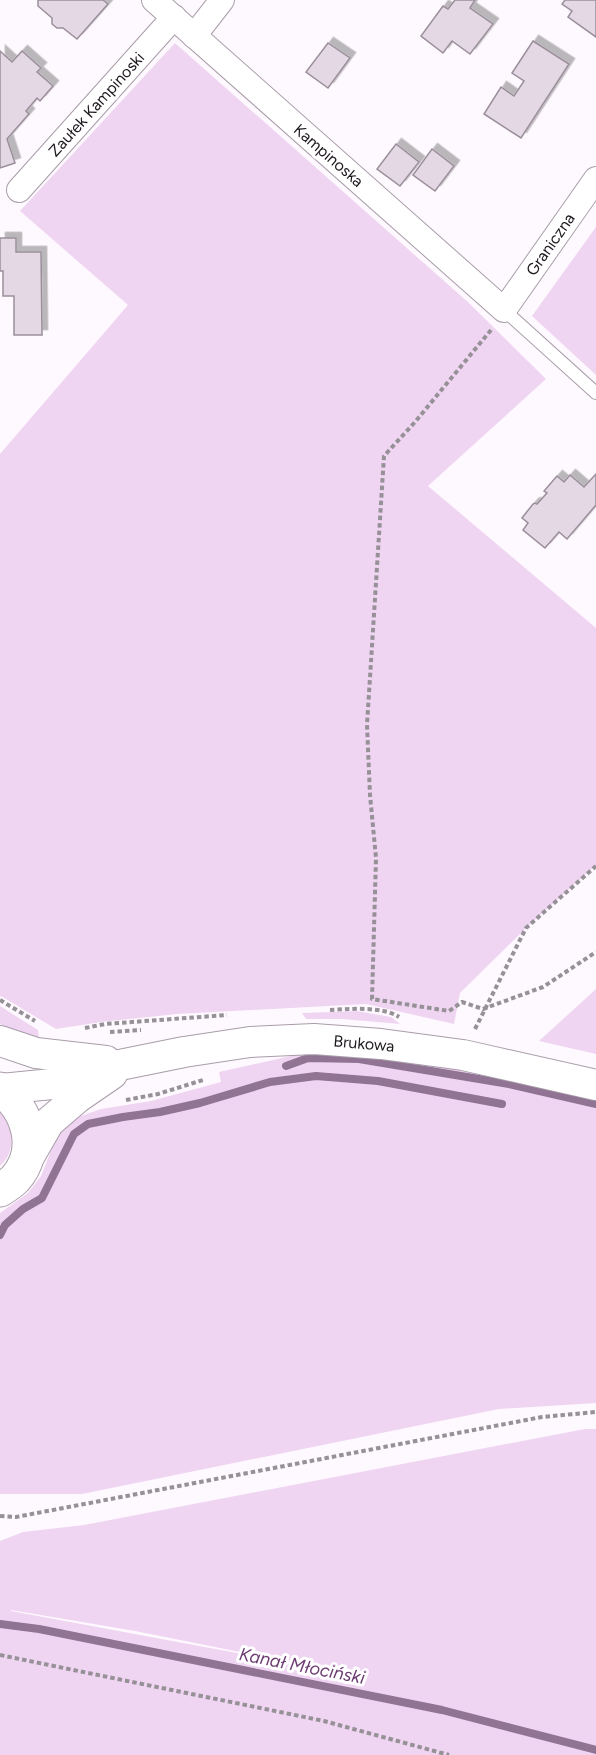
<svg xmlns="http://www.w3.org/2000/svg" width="596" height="1755" font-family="Figtree,sans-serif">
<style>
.green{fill:#f0d5f3;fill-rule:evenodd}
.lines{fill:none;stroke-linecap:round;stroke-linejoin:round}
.stream{stroke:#917494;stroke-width:8}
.building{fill:#e4d8e5;stroke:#9a8e9a;stroke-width:1.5;filter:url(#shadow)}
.service-casing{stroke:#a89da9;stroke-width:14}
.minor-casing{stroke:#a89da9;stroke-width:26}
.tertiary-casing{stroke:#a89da9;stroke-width:32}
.secondary-casing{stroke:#a89da9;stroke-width:35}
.path{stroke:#969196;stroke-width:4;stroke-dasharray:4.5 3;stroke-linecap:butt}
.service{stroke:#fff;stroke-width:12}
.minor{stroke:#fff;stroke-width:24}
.tertiary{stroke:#fff;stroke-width:30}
.secondary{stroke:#fff;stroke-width:33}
.labels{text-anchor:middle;stroke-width:6;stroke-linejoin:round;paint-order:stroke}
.street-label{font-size:16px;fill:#1e191e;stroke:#fff}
.water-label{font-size:18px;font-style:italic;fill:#6d3c72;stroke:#fff}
</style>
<defs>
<filter id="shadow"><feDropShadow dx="5.5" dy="-5.5" stdDeviation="0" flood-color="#0004"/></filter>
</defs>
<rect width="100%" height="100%" fill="#fef9fe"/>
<g class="green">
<path d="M175 43 469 303 546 379 428 486 596 628V865L526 928 460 993 454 1024 366 1004 177 1014 101 1022 56 1029 1 996 0 997V454L128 305 20 211Z"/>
<path d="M596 227V375L532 316Z"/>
<path d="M596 989V1054L539 1041Z"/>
<path d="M0 1006 38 1030 39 1039 5 1028 0 1024Z"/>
<path d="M357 1011 391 1017 400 1024 342 1019H306L302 1013Z"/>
<path d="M342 1052 474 1071 596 1099V1403L499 1409 82 1494H0V1213L28 1193 41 1176 58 1133 75 1118 101 1109 151 1101 221 1082 219 1072 304 1053Z"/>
<path d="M0 1109C14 1125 17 1151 0 1166Z"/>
<path d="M585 1429H596V1755H0V1541L23 1532 84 1525ZM11 1610 135 1631 339 1672 11 1611Z"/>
</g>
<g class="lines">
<g class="stream">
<path d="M286 1066 308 1058 359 1059 509 1084 596 1104"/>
<path d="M0 1235 5 1225 23 1209 42 1198 74 1134 88 1124 123 1117 160 1112 200 1103 270 1082 316 1076 378 1081 502 1104"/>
<path d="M0 1624 39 1629 442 1710 596 1750"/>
</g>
</g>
<g class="building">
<path d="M38 0H103L108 4 77 39 63 28H57L52 24V18L38 6Z"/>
<path d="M455 0H475L470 8 493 24 470 54 452 41 443 53 421 36 443 6 448 9Z"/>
<path d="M565 0H596V37L568 17 572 11 562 4Z"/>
<path d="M533 41 569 64 521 138 484 114 501 87 514 96 524 81 512 73Z"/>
<path d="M328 43 350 58 328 88 306 72Z"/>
<path d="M0 51 12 62 22 51 41 68 37 72 53 86 40 101 37 98 26 111 29 114 28 115 7 139 15 163 0 168Z"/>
<path d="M396 144 419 162 400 186 377 169Z"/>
<path d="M432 149 454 166 435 191 413 175Z"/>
<path d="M0 238H16V252H41L42 335H14V296H3V271H0Z"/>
<path d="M596 474V505L567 539 559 532 545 548 523 530 528 523 522 518 533 504 535 503 537 504 547 493 544 491 557 476 564 482 570 475 584 487Z"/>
</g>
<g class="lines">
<defs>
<path id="service" d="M504 310 596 393"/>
<g id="minor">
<path d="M154 0 504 310 596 179"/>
<path d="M194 36 222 0"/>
<path d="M19 190 174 17"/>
</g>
<g id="tertiary">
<path d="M0 1041 36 1053 106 1061"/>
<path d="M1 1089 52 1084 105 1068 184 1052 250 1042 314 1039 381 1044 463 1055 596 1085"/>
<path d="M26 1162 49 1122 77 1098 112 1074"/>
</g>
<path id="secondary" d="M0 1089C28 1109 41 1150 15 1179 11 1183 5 1187 0 1190"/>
</defs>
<use href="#service" class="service-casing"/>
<use href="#minor" class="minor-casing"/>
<use href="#tertiary" class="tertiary-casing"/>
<use href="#secondary" class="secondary-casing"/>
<g class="path">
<path d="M491 330 415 422 384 456 367 725 370 795 376 858 372 999 449 1011 462 1002 483 1009 543 987 596 952"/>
<path d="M0 1000 35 1021"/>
<path d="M330 1010C349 1009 383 1006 399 1017"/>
<path d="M85 1028 105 1024 227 1015"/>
<path d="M475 1029 526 928 596 866"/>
<path d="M110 1032 141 1030"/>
<path d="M126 1100 158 1094 203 1080"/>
<path d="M0 1516 16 1517 542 1417 596 1412"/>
<path d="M0 1655 324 1721 449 1755"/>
</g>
<use href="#service" class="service"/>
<use href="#minor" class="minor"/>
<use href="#tertiary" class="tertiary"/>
<use href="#secondary" class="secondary"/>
</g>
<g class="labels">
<g class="street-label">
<text transform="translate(96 104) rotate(-48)" y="6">Zaułek Kampinoski</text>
<text transform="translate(329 155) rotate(41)" y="6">Kampinoska</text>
<text transform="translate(550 244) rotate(-55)" y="6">Graniczna</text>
<text transform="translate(364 1043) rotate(5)" y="6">Brukowa</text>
</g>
<g class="water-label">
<text transform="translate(302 1666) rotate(11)" y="6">Kanał Młociński</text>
</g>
</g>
</svg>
